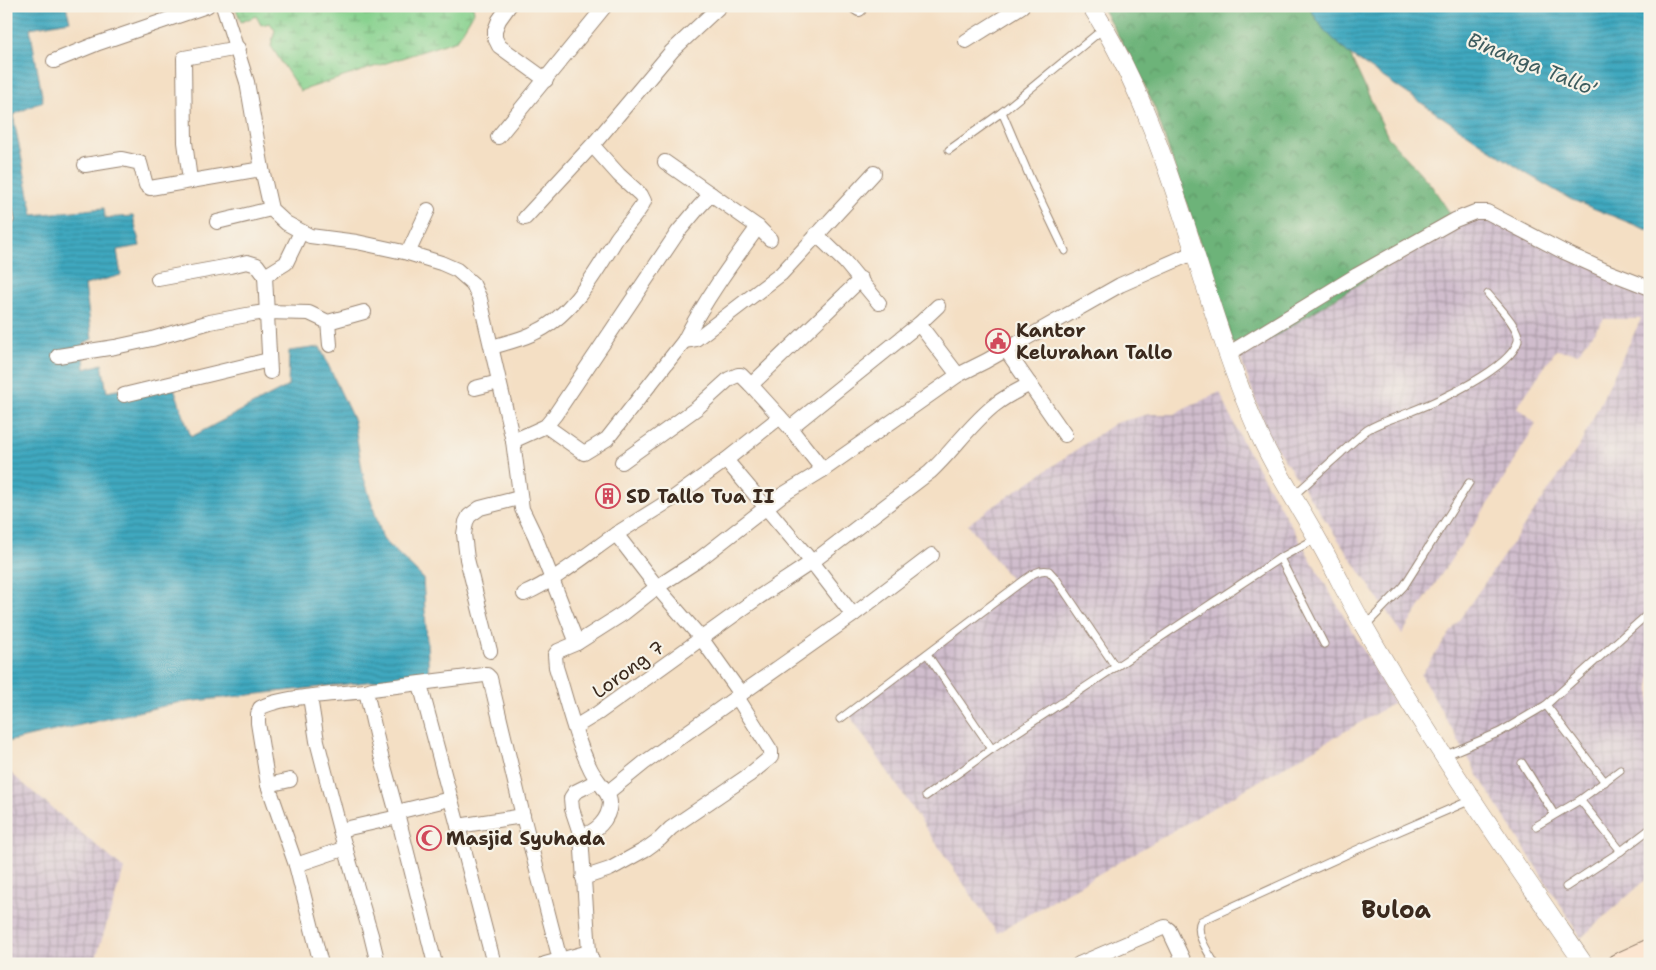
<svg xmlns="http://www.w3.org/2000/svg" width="1656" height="970" font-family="'Shantell Sans',sans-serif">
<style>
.industrial{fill:url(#industrial-grid)}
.forest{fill:url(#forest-crowns);stroke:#546e4c}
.wetland{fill:url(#wetland-marsh);stroke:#617e56}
.water{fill:url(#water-rules);stroke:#3d696e}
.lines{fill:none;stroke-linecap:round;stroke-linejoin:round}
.service-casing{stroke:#988471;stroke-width:9}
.minor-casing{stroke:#988471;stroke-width:16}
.tertiary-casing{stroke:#988471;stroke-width:19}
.secondary-casing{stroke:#988471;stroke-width:22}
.service{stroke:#fff;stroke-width:7}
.minor{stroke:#fff;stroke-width:14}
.tertiary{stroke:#fff;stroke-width:18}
.secondary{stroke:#fce5d0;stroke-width:20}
.labels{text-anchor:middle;stroke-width:4.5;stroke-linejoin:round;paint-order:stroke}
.poi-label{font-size:19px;font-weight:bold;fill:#3b2a1e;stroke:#f7f3e8;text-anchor:start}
.street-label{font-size:19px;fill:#3b2a1e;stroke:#f7f3e8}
.water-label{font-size:20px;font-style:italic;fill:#3d5c5e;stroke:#f7f3e8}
.district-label{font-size:24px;font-weight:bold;fill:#3b2a1e;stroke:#f7f3e8}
</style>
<defs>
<pattern id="industrial-grid" width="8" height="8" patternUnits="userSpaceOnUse" patternTransform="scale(1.25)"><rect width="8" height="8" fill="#d0bdcd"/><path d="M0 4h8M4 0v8" fill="none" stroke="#aa9aa6"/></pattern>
<pattern id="forest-crowns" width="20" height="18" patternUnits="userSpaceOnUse" patternTransform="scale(1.25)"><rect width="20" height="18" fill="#6db379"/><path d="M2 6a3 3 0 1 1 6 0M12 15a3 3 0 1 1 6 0" fill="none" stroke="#5b9263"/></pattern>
<pattern id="wetland-marsh" width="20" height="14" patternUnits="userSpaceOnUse" patternTransform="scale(1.25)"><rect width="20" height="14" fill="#87d18e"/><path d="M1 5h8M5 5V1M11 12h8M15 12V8" fill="none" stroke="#70aa73"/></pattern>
<pattern id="water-rules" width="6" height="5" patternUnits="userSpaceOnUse" patternTransform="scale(1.25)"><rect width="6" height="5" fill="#3fa8bf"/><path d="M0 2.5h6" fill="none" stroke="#36899b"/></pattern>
</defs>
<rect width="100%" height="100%" fill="#f7f3e8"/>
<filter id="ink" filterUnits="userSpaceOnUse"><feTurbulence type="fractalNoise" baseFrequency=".02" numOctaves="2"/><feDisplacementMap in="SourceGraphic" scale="10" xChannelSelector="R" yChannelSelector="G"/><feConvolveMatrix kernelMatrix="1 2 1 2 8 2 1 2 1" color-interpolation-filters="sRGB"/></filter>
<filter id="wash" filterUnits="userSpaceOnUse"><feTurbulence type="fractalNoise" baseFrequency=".0096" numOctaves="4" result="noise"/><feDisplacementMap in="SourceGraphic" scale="20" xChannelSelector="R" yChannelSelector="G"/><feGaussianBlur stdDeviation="1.12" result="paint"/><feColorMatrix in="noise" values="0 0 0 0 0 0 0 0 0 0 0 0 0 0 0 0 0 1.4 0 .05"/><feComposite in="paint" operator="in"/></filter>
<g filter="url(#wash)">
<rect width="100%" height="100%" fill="#f4dfc4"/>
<g class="industrial">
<path d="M1483 216 1650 291V876L1581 938 1478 775 1421 675 1580 445 1641 319H1604L1578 353 1556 350 1517 407 1536 424 1499 487 1402 634 1269 437 1240 357 1466 219Z"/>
<path d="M1220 392 1241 439 1394 703 997 933 848 713 1015 585 968 524 1115 423 1149 414H1174Z"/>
<path d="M6 769 124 869 94 964H6Z"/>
</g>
<path class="forest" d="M1101 6H1308L1324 30 1350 55 1388 137 1431 185 1458 225 1414 249 1269 340 1241 352 1233 343 1155 109 1137 68Z"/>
<path class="wetland" d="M235 6H473L474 12 457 40 300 91 271 46 275 30 270 23 261 25 256 16 241 22Z"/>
<g class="water">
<path d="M6 6H66L70 21 30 28 43 101 13 115 33 215 104 208 105 218 133 216 140 246 117 250 121 275 85 285 92 339 83 344 85 369 102 364 107 392 171 379 191 437 288 386 289 351 320 347 354 421 363 475 383 539 423 578 429 675 177 703 6 742Z"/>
<path d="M1308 6H1650V231L1570 199 1527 174 1350 55 1324 30Z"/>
</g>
</g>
<g filter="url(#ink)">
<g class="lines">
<defs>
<g id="service">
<path d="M1002 112 1031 180 1065 251"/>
<path d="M949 150 1002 112 1103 29"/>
<path d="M6 200 10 220 6 228"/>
<path d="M1293 496C1309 482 1325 467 1341 453 1350 445 1358 437 1367 430 1381 421 1397 418 1412 411 1438 401 1510 369 1518 341 1521 328 1496 304 1488 294"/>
<path d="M1280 558 1324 644"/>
<path d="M1365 626 1404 586 1469 483"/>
<path d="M927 654 992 749"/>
<path d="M1546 705 1605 782"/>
<path d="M840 719 1019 584C1028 578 1037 568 1049 571L1057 580 1115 666"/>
<path d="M1444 756 1500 732 1546 705 1650 612"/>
<path d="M1522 763 1554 814"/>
<path d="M926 796 992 749 1280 558 1317 538"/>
<path d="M1580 800 1621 851"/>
<path d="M1536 826 1580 800 1620 770"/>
<path d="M1566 887 1621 851 1650 829"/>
<path d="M1215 964C1209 953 1194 933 1201 921L1365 846 1471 800"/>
</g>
<g id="minor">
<path d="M223 6 247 82 262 169 271 209 286 223 310 236 357 242 408 253 441 263 457 270 473 284 480 299 513 441 522 509 535 536 577 643"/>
<path d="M509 6 499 20 495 30V38L499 46 546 80"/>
<path d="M855 6 859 9"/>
<path d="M966 41 1022 6"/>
<path d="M54 61 96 44 207 6"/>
<path d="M498 137 605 6"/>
<path d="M665 162 758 227 770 239"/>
<path d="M85 165 122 159 140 163 146 185 150 188 262 169"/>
<path d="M190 180 185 142 184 58 238 48"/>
<path d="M525 218 597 140 672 51 720 6"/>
<path d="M217 222 271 209"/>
<path d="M816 234 845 262 879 303"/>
<path d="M408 253 428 210"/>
<path d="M158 279 230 266 247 262 257 265 265 276"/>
<path d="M328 322 330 345"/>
<path d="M919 324 958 375"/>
<path d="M684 341 696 339 781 274 874 173"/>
<path d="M492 347C505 343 519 340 532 334 572 317 595 273 617 238 624 228 641 211 644 201L641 195 619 175 593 146"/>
<path d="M1006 350 1065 435"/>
<path d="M1228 354 1357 275 1455 220 1475 212H1487L1562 251 1606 271 1650 288"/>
<path d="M58 356 115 347 152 339 210 322 252 314 266 312 309 313 328 322 364 312"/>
<path d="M270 372 265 276 286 263 301 232"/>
<path d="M751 385 861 279"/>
<path d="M475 388 499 382"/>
<path d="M124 395 269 360"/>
<path d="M546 426 584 453 607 439 684 341C704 301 731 264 758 227"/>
<path d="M790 428 919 324 938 306"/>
<path d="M513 441 546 426 555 415 678 232 699 207 711 194"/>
<path d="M726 460 780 417"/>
<path d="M622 462 697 408 729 379 738 375H741L751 385 790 428 823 470"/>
<path d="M524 594C556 580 587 554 616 534L657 587 701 638 741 694 644 763 607 793"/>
<path d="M853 615 932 555"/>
<path d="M490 651 467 559 464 534 466 522 469 516 480 508 519 498"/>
<path d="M420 684 458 826 523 816"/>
<path d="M741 694 853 615 812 562 930 472C953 451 971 423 996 404 1006 396 1019 390 1030 384"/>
<path d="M310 697 317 741 340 830"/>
<path d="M575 727 598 713 756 599 812 562 726 460 672 499 616 534"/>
<path d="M268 785 290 780"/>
<path d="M397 812 450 799"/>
<path d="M458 826 494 964"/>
<path d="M581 836 572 809 571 798 575 792 597 781"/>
<path d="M296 865 346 848"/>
<path d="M583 878 610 869 646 849 660 839 671 828 749 775 771 757V751L737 697"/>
<path d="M321 964 296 865 268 785 258 723V714L260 708C281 696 340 694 366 691"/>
<path d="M378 964 371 935 340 830 398 817"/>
<path d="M435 964 398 817 380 752 366 691 372 689 484 675H487L490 678 523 816 560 960"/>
<path d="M545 964 589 952"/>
<path d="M593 964 589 952 581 836C596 832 609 820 610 803 610 793 596 780 591 770 575 738 567 701 556 667L555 655 558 651 577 643 624 613 657 587 700 559 782 495 823 470 958 375 986 361 1120 285 1195 252"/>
<path d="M1079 964 1165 927 1169 930 1185 964"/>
</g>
<path id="tertiary" d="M1091 6C1175 137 1197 295 1260 436 1276 472 1299 505 1318 540 1334 568 1348 598 1364 626 1431 743 1508 853 1584 964"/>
<path id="secondary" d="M1617 964 1650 949"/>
</defs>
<use href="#service" class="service-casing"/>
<use href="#minor" class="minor-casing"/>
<use href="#tertiary" class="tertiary-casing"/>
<use href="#secondary" class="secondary-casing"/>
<use href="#service" class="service"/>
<use href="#minor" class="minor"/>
<use href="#tertiary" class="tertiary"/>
<use href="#secondary" class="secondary"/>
</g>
</g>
<defs>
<symbol id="civic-ring" viewBox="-11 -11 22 22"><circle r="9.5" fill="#f7f3e8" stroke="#d1495b" stroke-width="1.5"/><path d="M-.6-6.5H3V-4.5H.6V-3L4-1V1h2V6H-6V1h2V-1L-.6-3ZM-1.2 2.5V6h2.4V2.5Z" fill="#d1495b"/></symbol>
<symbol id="building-ring" viewBox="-11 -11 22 22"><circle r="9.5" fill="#f7f3e8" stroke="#d1495b" stroke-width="1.5"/><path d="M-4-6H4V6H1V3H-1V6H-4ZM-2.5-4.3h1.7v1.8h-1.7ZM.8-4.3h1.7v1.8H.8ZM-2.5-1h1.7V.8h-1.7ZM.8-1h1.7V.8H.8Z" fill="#d1495b"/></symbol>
<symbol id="mosque-ring" viewBox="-11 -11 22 22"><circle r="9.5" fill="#f7f3e8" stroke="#d1495b" stroke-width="1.5"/><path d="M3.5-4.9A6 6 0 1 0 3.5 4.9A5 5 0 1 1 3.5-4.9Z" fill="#d1495b"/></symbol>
</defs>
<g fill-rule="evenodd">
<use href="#civic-ring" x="984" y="327" width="28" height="28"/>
<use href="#building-ring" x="594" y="482" width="28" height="28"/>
<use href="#mosque-ring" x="415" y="824" width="28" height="28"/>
</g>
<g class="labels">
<g class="poi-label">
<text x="1016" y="337">Kantor<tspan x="1016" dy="22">Kelurahan Tallo</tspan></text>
<text x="626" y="503">SD Tallo Tua II</text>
<text x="446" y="845">Masjid Syuhada</text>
</g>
<g class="street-label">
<text transform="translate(628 669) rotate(-36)" y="7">Lorong 7</text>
</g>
<g class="water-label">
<text transform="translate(1532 64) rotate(22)" y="7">Binanga Tallo'</text>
</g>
<g class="district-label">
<text x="1396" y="918">Buloa</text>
</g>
</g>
<rect width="1656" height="970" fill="none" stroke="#f7f3e8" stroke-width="25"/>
</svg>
